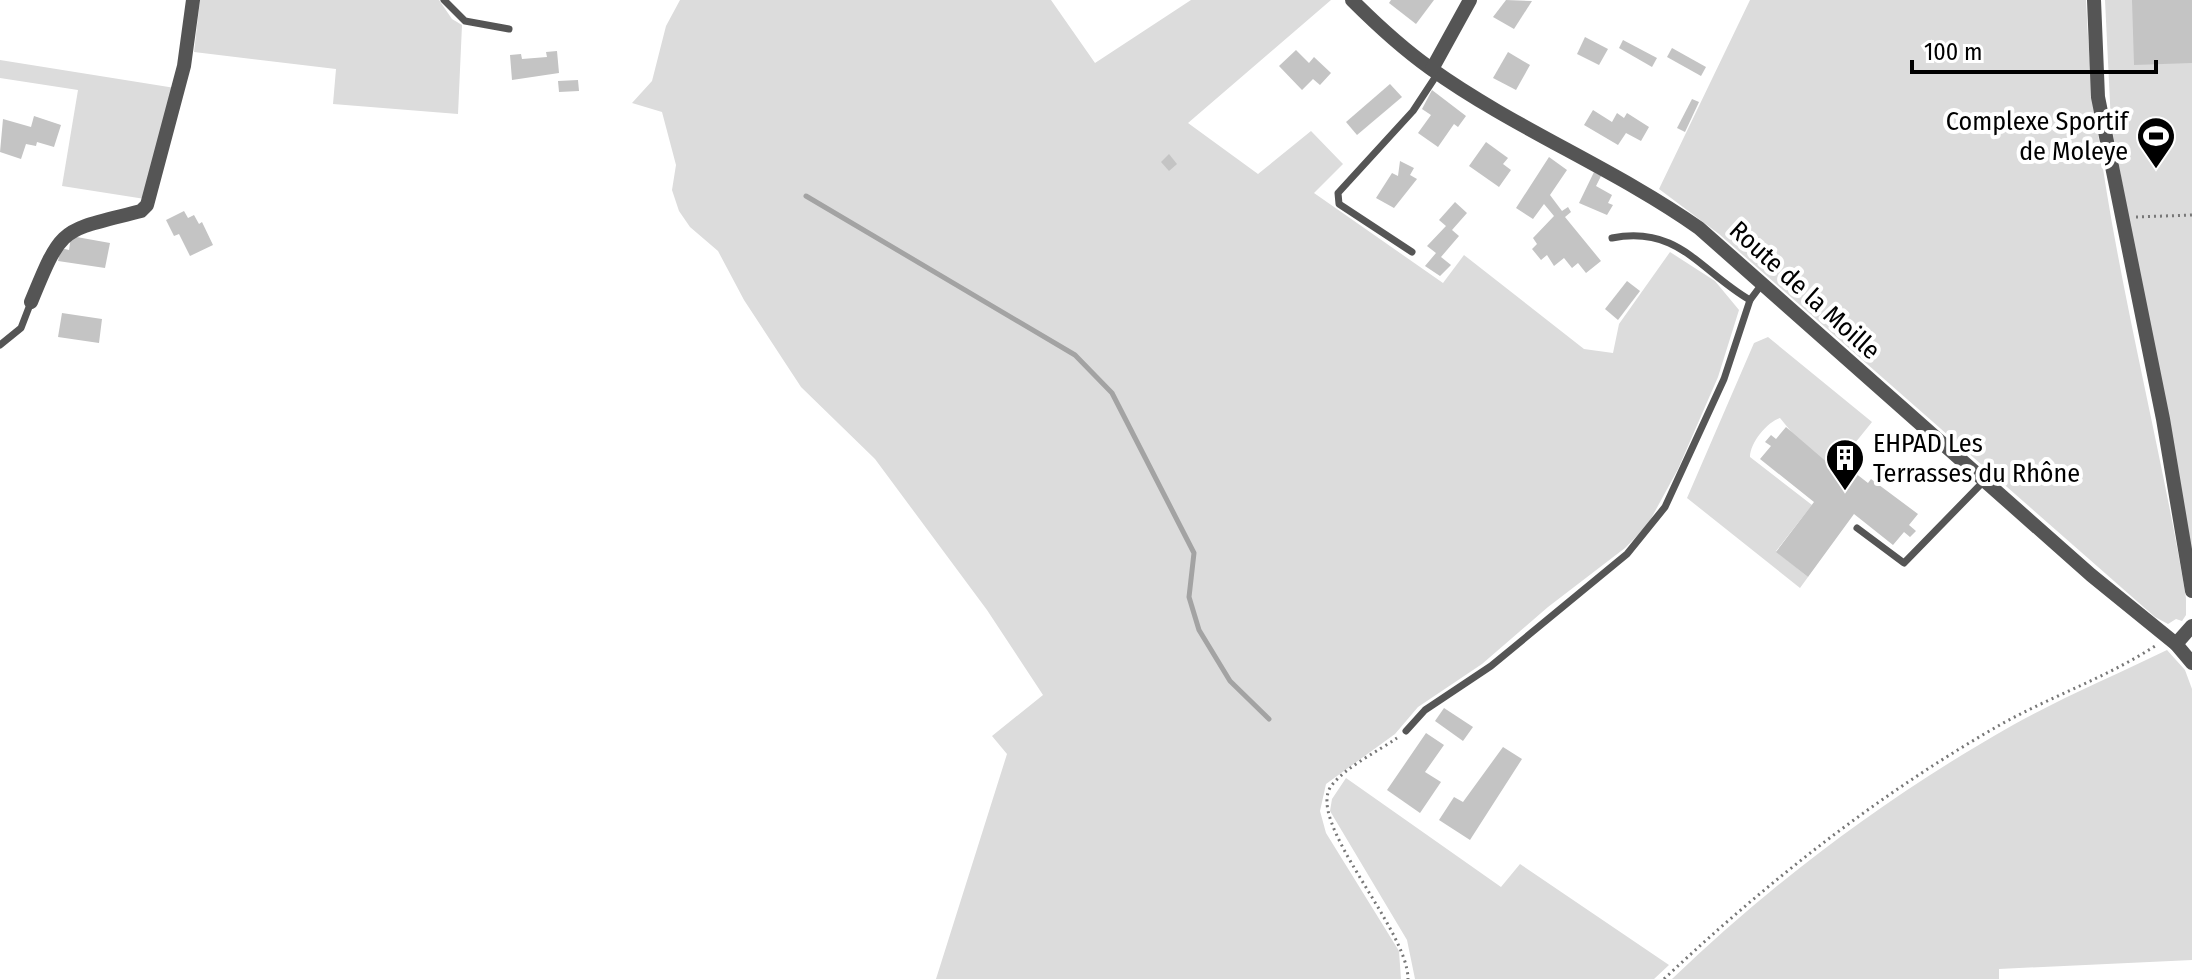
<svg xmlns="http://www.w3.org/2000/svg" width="2192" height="979" font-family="'Fira Sans Condensed',sans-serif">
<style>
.green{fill:#dcdcdc}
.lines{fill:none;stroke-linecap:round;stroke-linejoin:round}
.stream{stroke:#a3a3a3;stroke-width:5}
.building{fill:#c4c4c4}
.path{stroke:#777;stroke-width:3;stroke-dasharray:2 4;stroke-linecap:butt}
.lane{stroke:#555;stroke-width:7}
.street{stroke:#555;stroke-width:14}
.labels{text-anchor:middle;stroke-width:8;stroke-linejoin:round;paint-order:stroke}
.poi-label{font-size:26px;fill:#000;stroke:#fff;text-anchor:end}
.street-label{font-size:26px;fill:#000;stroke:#fff}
</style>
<rect width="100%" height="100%" fill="#fff"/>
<g class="green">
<path d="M200 0H439L452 19 462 25 458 114 333 104 336 69 194 52Z"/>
<path d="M680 0H1051L1095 63 1191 0H1331L1188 123 1258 174 1311 131 1343 164 1314 193 1443 283 1464 255 1584 349 1613 353 1619 324 1670 252 1715 281 1739 310 1718 377 1678 469 1647 526 1625 548 1548 607 1482 664 1418 707 1395 734 1326 784 1320 811 1326 833 1399 951 1401 979H936L1007 754 992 736 1043 695 987 610 875 459 801 387 744 300 718 251 690 227 679 211 672 190 676 165 662 112 632 103 652 81 666 26Z"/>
<path d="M1750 0H2086C2094 202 2153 399 2186 598V615L2182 621 2176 619 2168 624 2155 617 1719 234 1659 189Z"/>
<path d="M2105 0H2192V562L2111 123Z"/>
<path d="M0 60 175 88 145 199 62 186 78 90 0 78Z"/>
<path d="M1768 337 1872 422 1851 448 1854 461 1844 477 1798 440 1780 418C1767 422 1750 443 1750 457L1812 505 1776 551 1808 577 1800 588 1687 498 1754 343Z"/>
<path d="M2167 650 2185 670 2192 689V960L1999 969V979H1672C1775 880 1889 795 2013 725 2063 697 2116 675 2167 650Z"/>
<path d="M1346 778 1501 887 1520 864 1669 965 1654 979H1415L1407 940 1330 811 1332 799Z"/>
</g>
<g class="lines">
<path class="stream" d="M806 196 1075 355 1112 393 1194 553 1189 597 1199 630 1230 681 1269 719"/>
</g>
<g class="building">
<path d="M1391 0H1434L1416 24 1389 3Z"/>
<path d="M1506 0 1532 1 1514 29 1493 17Z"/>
<path d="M2132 0H2192V63L2134 65Z"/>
<path d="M1585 37 1608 49 1599 65 1577 54Z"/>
<path d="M1623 40 1657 58 1652 67 1619 48Z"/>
<path d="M1672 48 1706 67 1701 76 1667 57Z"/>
<path d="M1296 50 1309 63 1314 57 1331 73 1320 85 1313 79 1302 90 1279 66Z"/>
<path d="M557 51 559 73 512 80 510 55 521 54 522 59 547 57 546 52Z"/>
<path d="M1508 52 1530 65 1516 90 1493 78Z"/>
<path d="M578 80 579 91 559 92 558 81Z"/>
<path d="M1390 84 1402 97 1357 135 1346 122Z"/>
<path d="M1432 90 1466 116 1458 127 1454 124 1438 147 1418 133 1431 115 1422 109Z"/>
<path d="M1692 99 1699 102 1685 132 1677 128Z"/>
<path d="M1593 110 1612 122 1617 113 1624 118 1627 113 1649 127 1641 141 1626 133 1618 145 1584 125Z"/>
<path d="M34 116 61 125 54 147 37 142 36 146 26 144 21 159 0 152 3 119 31 127Z"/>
<path d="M1486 142 1508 158 1503 164 1511 170 1499 187 1469 166Z"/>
<path d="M1169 154 1177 164 1169 171 1161 162Z"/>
<path d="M1549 157 1567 170 1550 195 1562 211 1568 207 1571 212 1565 217 1601 261 1586 273 1578 263 1572 268 1564 258 1554 266 1547 255 1541 260 1532 249 1537 244 1533 238 1554 216 1544 204 1533 219 1516 208Z"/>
<path d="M1400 161 1414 168 1410 175 1417 179 1394 208 1376 198 1392 173 1398 176Z"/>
<path d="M1594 172 1601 176 1596 186 1612 195 1608 203 1613 205 1607 215 1579 203Z"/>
<path d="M1455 202 1467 213 1452 230 1459 236 1441 257 1451 265 1440 276 1425 266 1436 253 1427 246 1446 226 1439 220Z"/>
<path d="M184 211 188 218 194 215 199 224 202 222 213 245 190 256 179 234 174 236 166 220Z"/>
<path d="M71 236 110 243 105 268 58 261 61 248 69 250Z"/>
<path d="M1627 281 1640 291 1618 320 1605 309Z"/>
<path d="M62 313 102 319 99 343 58 337Z"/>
<path d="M1786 427 1844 477 1850 469 1868 483 1871 479 1918 514 1909 525 1916 531 1910 537 1904 532 1893 545 1854 514 1808 577 1776 552 1814 502 1760 459 1771 446 1765 442 1771 435 1776 439Z"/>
<path d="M1444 708 1473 727 1463 741 1435 721Z"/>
<path d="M1426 733 1444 745 1425 772 1441 782 1420 813 1387 790Z"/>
<path d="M1503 747 1522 759 1470 840 1439 820 1454 797 1463 802Z"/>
</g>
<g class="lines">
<g class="path">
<path d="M2136 217 2192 215"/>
<path d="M1397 738C1377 752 1347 766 1332 785 1303 820 1408 928 1408 979"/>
<path d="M1664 979C1766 883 1876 796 1998 726 2049 697 2106 678 2155 646"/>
</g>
<g class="lane">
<path d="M444 0 465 21 509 29"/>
<path d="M1612 238C1679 225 1701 272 1750 300"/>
<path d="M1412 252 1339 204 1338 193 1413 111 1438 73"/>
<path d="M0 345 21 328 31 302"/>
<path d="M1857 528 1904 563 1984 481"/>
<path d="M1406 731 1425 710 1491 666 1627 554 1665 507 1724 379 1750 300 1762 284"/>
</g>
<g class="street">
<path d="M1352 0C1377 25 1402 48 1430 68 1515 129 1614 168 1699 228L2091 575 2176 644 2192 663"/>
<path d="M2094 0 2098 97 2163 419 2192 591"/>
<path d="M1432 69 1470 0"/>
<path d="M31 302C63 224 60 232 141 211L147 205 184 66 193 0"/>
<path d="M2176 644 2192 626"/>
</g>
</g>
<defs>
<symbol id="stadium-pin" viewBox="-11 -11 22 30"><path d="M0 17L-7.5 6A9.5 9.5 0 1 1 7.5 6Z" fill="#000" stroke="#fff"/><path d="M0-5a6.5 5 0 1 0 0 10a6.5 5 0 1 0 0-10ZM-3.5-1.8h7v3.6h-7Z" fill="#fff"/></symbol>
<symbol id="building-pin" viewBox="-11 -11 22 30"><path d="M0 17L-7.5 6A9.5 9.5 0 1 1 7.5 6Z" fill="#000" stroke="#fff"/><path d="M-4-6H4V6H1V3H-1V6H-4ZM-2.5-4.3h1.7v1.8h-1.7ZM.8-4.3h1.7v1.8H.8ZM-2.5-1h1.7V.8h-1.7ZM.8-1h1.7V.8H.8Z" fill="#fff"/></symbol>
</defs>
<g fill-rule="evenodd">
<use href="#stadium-pin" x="2134" y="114" width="44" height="60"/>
<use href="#building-pin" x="1823" y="436" width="44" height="60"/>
</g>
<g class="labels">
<g class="poi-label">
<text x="2128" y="130">Complexe Sportif<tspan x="2128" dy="30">de Moleye</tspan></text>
<text x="1873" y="452" text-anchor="start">EHPAD Les<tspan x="1873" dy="30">Terrasses du Rhône</tspan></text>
</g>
<g class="street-label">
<text transform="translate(1805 290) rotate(42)" y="9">Route de la Moille</text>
</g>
</g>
<path d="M1912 60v12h244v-12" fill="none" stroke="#000000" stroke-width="4"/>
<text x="1924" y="60" font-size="24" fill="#000000" stroke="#ffffff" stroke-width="6" paint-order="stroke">100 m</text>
</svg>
